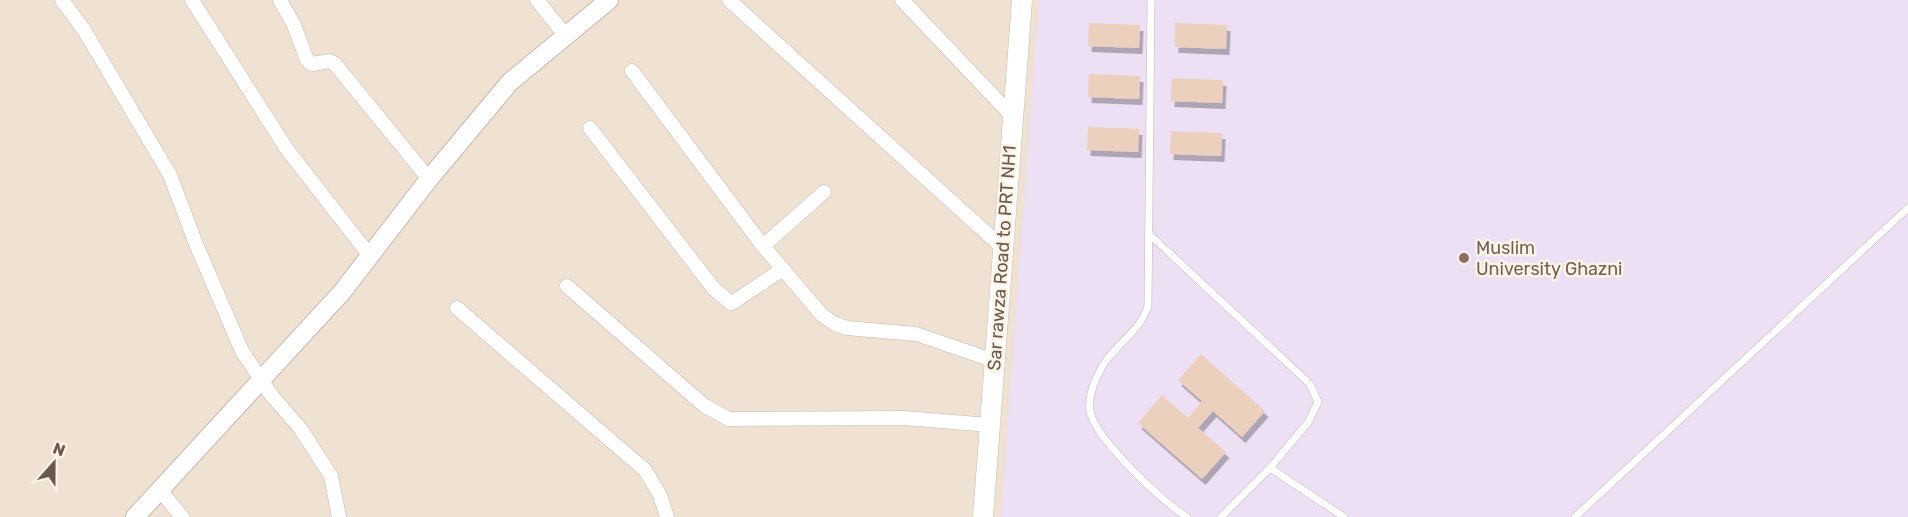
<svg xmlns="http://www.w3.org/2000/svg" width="1908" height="517" font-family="Rubik,sans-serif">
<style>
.residential{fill:#efe2d2}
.education{fill:#eddff4}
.building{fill:#ead0bd;filter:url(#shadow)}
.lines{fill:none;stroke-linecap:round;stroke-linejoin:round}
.service-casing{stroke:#c7b8ab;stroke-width:8}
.minor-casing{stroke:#c7b8ab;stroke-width:15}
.tertiary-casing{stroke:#c7b8ab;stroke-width:20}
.secondary-casing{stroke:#ccbaab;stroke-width:21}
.service{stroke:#fff;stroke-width:7}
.minor{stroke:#fff;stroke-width:14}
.tertiary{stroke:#fff;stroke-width:18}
.secondary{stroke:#fff;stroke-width:20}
.education-dot{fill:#8d6e63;stroke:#fcf4e7;stroke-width:2}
.labels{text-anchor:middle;stroke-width:5;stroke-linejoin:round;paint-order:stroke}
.education-label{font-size:18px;fill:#785e54;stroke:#fcf4e7;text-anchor:start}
.street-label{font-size:18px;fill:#6c584c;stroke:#fcf4e7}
</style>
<defs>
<filter id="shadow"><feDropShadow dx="3.5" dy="6" stdDeviation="0" flood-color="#0004"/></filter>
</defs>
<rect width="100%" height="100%" fill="#f8f0e2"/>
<rect class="residential" x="0" y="0" width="1908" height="517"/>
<path class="education" d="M1039 0H1908V517H1001Z"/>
<g class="building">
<path d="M1089 23 1140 25 1139 48 1088 46Z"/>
<path d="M1175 23 1227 25 1226 49 1175 47Z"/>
<path d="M1089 74 1140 76 1139 99 1088 97Z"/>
<path d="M1172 78 1223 80 1222 103 1171 101Z"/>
<path d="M1088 127 1139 129 1138 152 1087 150Z"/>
<path d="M1171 131 1222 133 1221 156 1170 154Z"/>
<path d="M1201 354 1265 411 1242 437 1213 411 1198 428 1226 452 1202 479 1138 423 1162 395 1188 418 1202 401 1178 380Z"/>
</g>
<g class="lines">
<defs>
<g id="service">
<path d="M1151 0 1148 306C1140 332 1115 344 1102 367 1095 379 1088 396 1090 411 1093 436 1164 504 1187 517"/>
<path d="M1149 234 1310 384 1318 402 1309 421 1270 468 1344 517"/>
<path d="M1221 517 1270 468"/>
<path d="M1575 517 1908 208"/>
</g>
<g id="minor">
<path d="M62 0 84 30 170 175 196 244 242 351 272 396 300 428 331 476 339 517"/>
<path d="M192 0 286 148 370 256"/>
<path d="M280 0 294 25 307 60 312 64 330 61 335 64 429 179"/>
<path d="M537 0 566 36"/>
<path d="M729 0 1003 248"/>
<path d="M902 0 1013 117"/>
<path d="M632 71 763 246 822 315 835 324 847 328 916 334 995 361"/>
<path d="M590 128 714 289 731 303 735 301 783 269"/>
<path d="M763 246 824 192"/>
<path d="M567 286 684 388 705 406 729 419 904 418 990 425"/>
<path d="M457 308 645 470 660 495 667 517"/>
<path d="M160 490 182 517"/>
</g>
<path id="tertiary" d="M135 517 342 292 429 179 510 82 609 0"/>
<path id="secondary" d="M983 517 1022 0"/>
</defs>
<use href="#service" class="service-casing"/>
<use href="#minor" class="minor-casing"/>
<use href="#tertiary" class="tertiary-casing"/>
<use href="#secondary" class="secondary-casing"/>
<use href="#service" class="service"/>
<use href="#minor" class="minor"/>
<use href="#tertiary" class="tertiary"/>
<use href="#secondary" class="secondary"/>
</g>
<circle class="education-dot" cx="1464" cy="258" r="6"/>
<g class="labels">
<g class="education-label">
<text x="1476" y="254">Muslim<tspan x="1476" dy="21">University Ghazni</tspan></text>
</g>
<g class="street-label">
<text transform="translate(1002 258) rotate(-86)" y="6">Sar rawza Road to PRT NH1</text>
</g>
</g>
<g transform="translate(54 463) rotate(21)" stroke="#fcf4e7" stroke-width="4.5" paint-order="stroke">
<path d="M0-4.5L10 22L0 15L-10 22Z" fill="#6c584c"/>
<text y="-9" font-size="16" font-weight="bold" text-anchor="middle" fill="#6c584c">N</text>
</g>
</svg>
